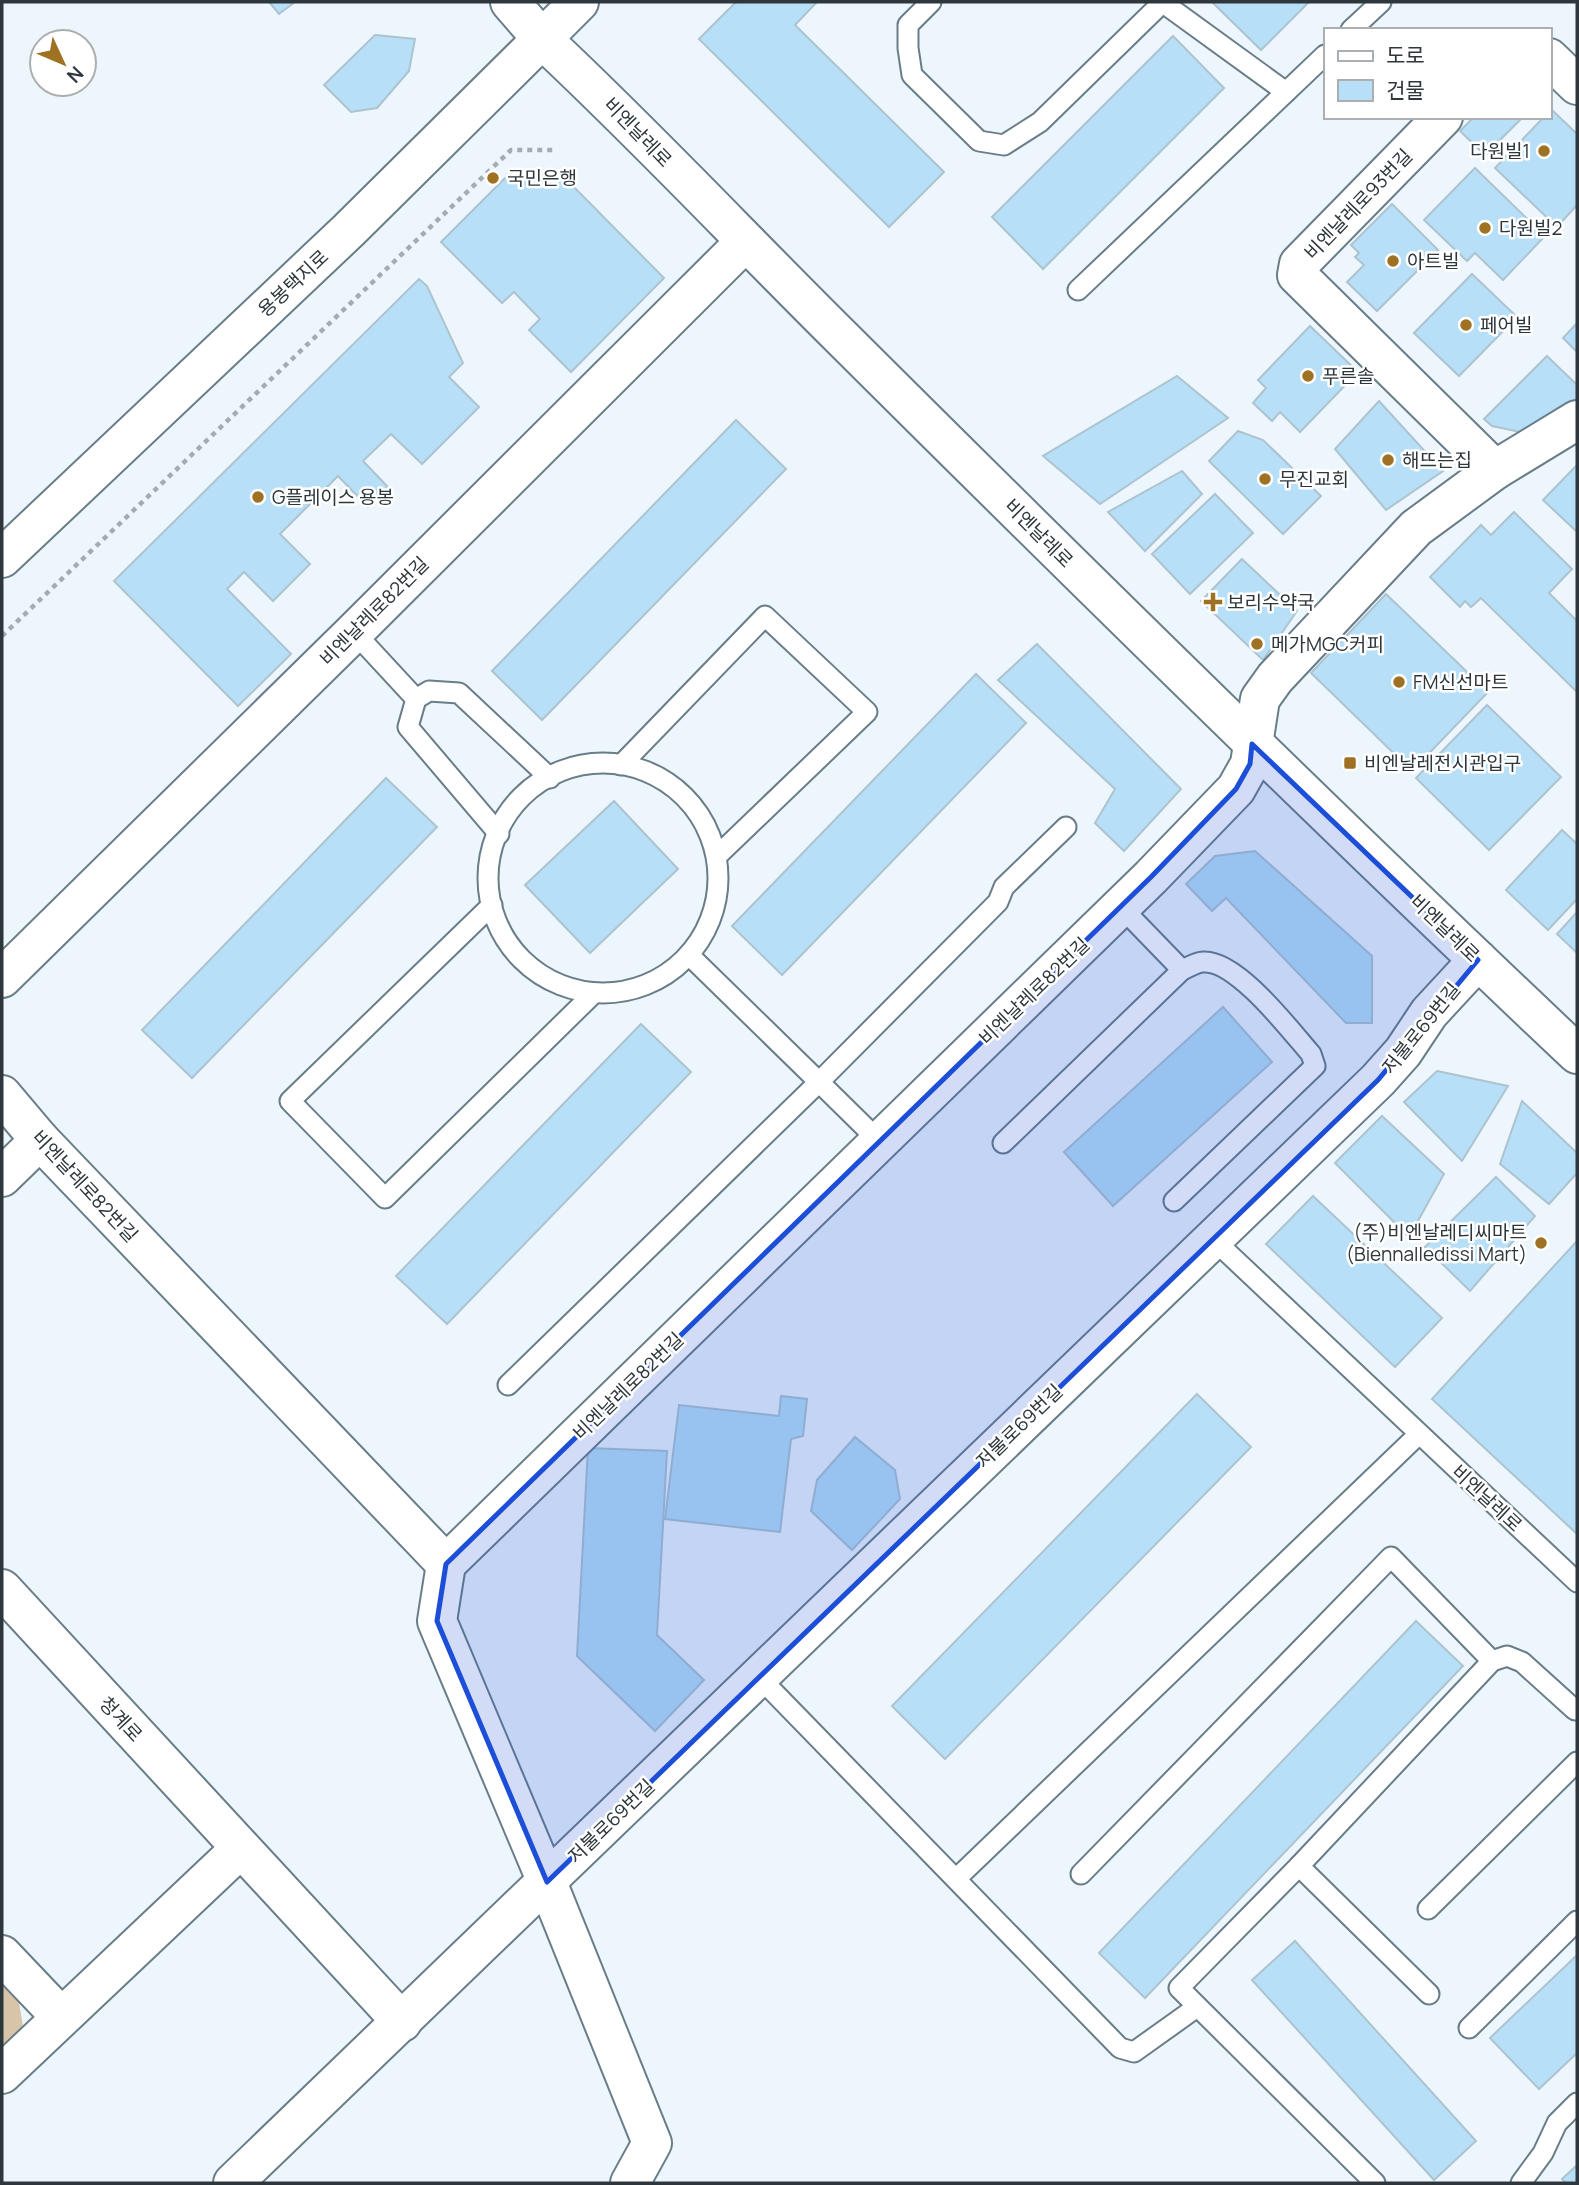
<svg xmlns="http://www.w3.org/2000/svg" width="1579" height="2185" font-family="Manrope,'Noto Sans KR',sans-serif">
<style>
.green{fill:#d7c4a9}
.building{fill:#b7e0f8;stroke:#adc3cf;stroke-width:2}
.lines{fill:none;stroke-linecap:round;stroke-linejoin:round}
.service-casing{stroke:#697d89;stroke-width:23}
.minor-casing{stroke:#697d89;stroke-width:42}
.tertiary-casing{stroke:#697d89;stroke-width:42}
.path{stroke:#a3acb2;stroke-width:4.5;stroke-dasharray:5 5;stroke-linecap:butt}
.service{stroke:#fff;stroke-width:19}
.minor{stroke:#fff;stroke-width:38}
.tertiary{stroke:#fff;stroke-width:38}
.marked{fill:#1d4ed8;fill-opacity:0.2;stroke:#1d4ed8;stroke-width:5;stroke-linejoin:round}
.poi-dot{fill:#9f7223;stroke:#fff;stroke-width:2.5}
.labels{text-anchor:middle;stroke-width:5;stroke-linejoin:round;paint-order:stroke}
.street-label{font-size:19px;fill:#2e373c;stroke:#fff}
.poi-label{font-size:19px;fill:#2e373c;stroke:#fff;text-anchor:start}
</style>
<rect width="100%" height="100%" fill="#edf6fc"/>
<path class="green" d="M2 1980 18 1997 24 2032 2 2054Z"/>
<g class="building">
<path d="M269 2H295L279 14Z"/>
<path d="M736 2H817L795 25 944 172 889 227 699 39Z"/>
<path d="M1212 2H1309L1261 50Z"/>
<path d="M375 35 415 39 409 71 377 108 351 112 324 85Z"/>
<path d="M1173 36 1224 88 1043 269 992 217Z"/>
<path d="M1551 109 1577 134V205L1557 227 1495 168 1544 117H1549Z"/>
<path d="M1474 117H1523L1485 155 1460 131Z"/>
<path d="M1475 168 1545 236 1503 280 1475 253 1467 261 1424 220Z"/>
<path d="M510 173 561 174 664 278 571 372 529 330 540 319 514 292 502 303 441 242Z"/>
<path d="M1392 204 1438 250 1377 311 1347 282 1364 265 1355 257 1359 253 1351 245Z"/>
<path d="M1472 274 1517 317 1459 376 1414 333Z"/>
<path d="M419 279 427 286 463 363 449 377 479 407 422 464 391 434 363 461 388 487 368 507 338 476 280 534 310 564 273 601 244 572 227 589 291 654 238 706 114 581Z"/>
<path d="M1577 323V352L1563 338Z"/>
<path d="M1310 326 1358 372 1300 432 1280 412 1272 421 1253 403 1266 388 1258 380Z"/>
<path d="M1547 356 1577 385V406L1529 434 1492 426 1484 419Z"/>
<path d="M1177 376 1228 418 1100 504 1043 456Z"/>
<path d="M1379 401 1443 471 1386 510 1335 449Z"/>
<path d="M736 420 786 469 542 720 492 671Z"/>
<path d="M1238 431 1263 440 1321 496 1283 534 1209 461Z"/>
<path d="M1577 465V532L1543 500Z"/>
<path d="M1182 471 1202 494 1145 551 1108 512Z"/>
<path d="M1215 494 1253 533 1190 594 1152 554Z"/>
<path d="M1514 512 1572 569 1549 593 1577 621V692L1481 598 1471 607 1465 601 1460 607 1430 577 1481 525 1491 535Z"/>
<path d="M1242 559 1297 611 1263 660 1201 601Z"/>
<path d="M1386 594 1488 692 1412 771 1311 673Z"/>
<path d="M1037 644 1181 789 1124 851 1095 823 1115 789 998 680Z"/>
<path d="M976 674 1026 723 782 975 732 926Z"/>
<path d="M1487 705 1561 777 1489 850 1416 778Z"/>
<path d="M386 778 437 827 192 1078 142 1030Z"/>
<path d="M614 801 678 869 590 953 525 885Z"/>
<path d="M1562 830 1577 844V899L1548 930 1506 890Z"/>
<path d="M1255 851 1372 956V1023H1346L1226 898 1212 911 1186 884 1215 856Z"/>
<path d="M1577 912V953L1557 934Z"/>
<path d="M1223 1007 1272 1062 1113 1206 1064 1152Z"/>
<path d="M641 1024 691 1072 447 1324 396 1276Z"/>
<path d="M1437 1071 1508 1086 1462 1161 1404 1102Z"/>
<path d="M1522 1101 1577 1153V1173L1549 1204 1500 1164Z"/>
<path d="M1382 1116 1444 1174 1409 1237 1335 1163Z"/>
<path d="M1496 1177 1535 1216 1470 1291 1425 1247Z"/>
<path d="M1313 1196 1442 1318 1395 1367 1266 1244Z"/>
<path d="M1577 1241V1534L1432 1399Z"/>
<path d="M1197 1394 1251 1447 945 1759 892 1706Z"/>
<path d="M781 1396 807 1399 803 1436 791 1439 780 1532 665 1519 679 1405 779 1416Z"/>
<path d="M855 1437 895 1470 900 1499 852 1550 811 1511 817 1480Z"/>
<path d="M588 1448 667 1451 657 1635 704 1680 655 1731 577 1656Z"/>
<path d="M1416 1621 1463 1666 1145 1998 1099 1953Z"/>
<path d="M1295 1941 1476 2141 1434 2180 1252 1980Z"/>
<path d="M1577 1955V2053L1539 2089 1490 2038Z"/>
<path d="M1577 2165V2183H1566L1562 2179Z"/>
</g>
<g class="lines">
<defs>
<g id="service">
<path d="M931 2 908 25V48L912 75 979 141 1004 145 1040 122 1163 2"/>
<path d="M1162 2 1286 92"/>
<path d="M1351 30 1381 2"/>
<path d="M1078 290 1325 55"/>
<path d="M354 632 416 699"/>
<circle cx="603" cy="878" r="115"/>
<path d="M621 765 765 616 867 712 717 856"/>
<path d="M499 834 408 727 416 699 429 691 459 693 550 778"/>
<path d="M492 905 290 1101 385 1198 594 993"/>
<path d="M1121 907 1182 970C1188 968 1196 962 1203 962 1236 959 1290 1030 1311 1054L1315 1066 1174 1201"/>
<path d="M879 1141 819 1082 998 902 1004 887 1066 827"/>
<path d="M1003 1143 1182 970"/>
<path d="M1214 1240 1577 1582"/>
<path d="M508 1385 819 1082 689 955"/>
<path d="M760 1678 1120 2048 1134 2052 1197 2007"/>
<path d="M1299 1866 1179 1988 1375 2183"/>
<path d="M1081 1874 1391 1557 1492 1661"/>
<path d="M957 1878 1419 1434"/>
<path d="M1428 1909 1577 1762"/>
<path d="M1429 1994 1299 1866 1492 1661 1507 1656 1522 1662 1575 1710"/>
<path d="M1469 2028 1577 1921"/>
<path d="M1521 2183 1543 2153 1557 2123 1577 2103"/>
</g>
<g id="minor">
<path d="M510 2 542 39 579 2"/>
<path d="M1549 58 1577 85"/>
<path d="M1443 117 1299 264 1297 275 1495 470"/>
<path d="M2 978 354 632 745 242"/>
<path d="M2 1095 40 1140 446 1564 1151 877 1236 789 1250 764 1260 699 1275 678 1416 528 1495 470 1577 420"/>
<path d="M2 1177 40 1140"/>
<path d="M446 1564 437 1621 547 1882 652 2143 630 2183"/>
<path d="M2 1589 402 2022"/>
<path d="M2 1955 61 2017"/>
<path d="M2 2074 240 1849"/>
<path d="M233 2183 1378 1080 1403 1052 1429 1013 1478 960"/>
</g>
<path id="tertiary" d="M2 558 349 230 542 39C645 135 741 238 841 337 1084 579 1328 819 1577 1054"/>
</defs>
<use href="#service" class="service-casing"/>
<use href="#minor" class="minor-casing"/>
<use href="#tertiary" class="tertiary-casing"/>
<path class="path" d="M2 636 511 150H554"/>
<use href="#service" class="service"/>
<use href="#minor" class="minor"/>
<use href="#tertiary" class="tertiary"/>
</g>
<path class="marked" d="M1252 744 1478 960 1378 1080 547 1882 437 1621 446 1564 1151 877 1236 789 1250 764Z"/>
<g class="poi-dot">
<circle cx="1544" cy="151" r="7"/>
<circle cx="493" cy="178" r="7"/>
<circle cx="1485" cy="228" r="7"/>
<circle cx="1393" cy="261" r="7"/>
<circle cx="1466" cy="325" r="7"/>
<circle cx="1308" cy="376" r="7"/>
<circle cx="1388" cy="460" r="7"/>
<circle cx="1265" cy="479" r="7"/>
<circle cx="258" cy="497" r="7"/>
<path d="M1209.5 591.5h7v7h7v7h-7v7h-7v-7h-7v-7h7z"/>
<circle cx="1257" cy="644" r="7"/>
<circle cx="1399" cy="682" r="7"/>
<rect x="1343" y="756" width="14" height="14" rx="3.5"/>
<circle cx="1541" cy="1243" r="7"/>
</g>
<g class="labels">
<g class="street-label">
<text transform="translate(638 132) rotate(46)" y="7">비엔날레로</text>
<text transform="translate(1358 204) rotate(-46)" y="7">비엔날레로93번길</text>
<text transform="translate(293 283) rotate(-43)" y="7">용봉택지로</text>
<text transform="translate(1039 533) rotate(45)" y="7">비엔날레로</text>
<text transform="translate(374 611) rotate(-45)" y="7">비엔날레로82번길</text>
<text transform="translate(1445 928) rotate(44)" y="7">비엔날레로</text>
<text transform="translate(1034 991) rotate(-44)" y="7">비엔날레로82번길</text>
<text transform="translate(1421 1028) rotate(-51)" y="7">저불로69번길</text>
<text transform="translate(85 1186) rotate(47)" y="7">비엔날레로82번길</text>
<text transform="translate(628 1386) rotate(-44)" y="7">비엔날레로82번길</text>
<text transform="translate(1019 1426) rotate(-44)" y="7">저불로69번길</text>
<text transform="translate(1487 1498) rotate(43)" y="7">비엔날레로</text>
<text transform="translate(121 1719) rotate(47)" y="7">청계로</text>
<text transform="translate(611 1821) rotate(-44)" y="7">저불로69번길</text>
</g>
<g class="poi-label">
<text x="1530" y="158" text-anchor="end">다원빌1</text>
<text x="507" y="185">국민은행</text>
<text x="1499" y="235">다원빌2</text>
<text x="1407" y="268">아트빌</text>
<text x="1480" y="332">페어빌</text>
<text x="1322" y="383">푸른솔</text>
<text x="1402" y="467">해뜨는집</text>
<text x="1279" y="486">무진교회</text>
<text x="272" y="504">G플레이스 용봉</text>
<text x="1227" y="609">보리수약국</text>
<text x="1271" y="651">메가MGC커피</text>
<text x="1413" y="689">FM신선마트</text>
<text x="1364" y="770">비엔날레전시관입구</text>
<text x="1527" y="1239" text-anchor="end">(주)비엔날레디씨마트<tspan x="1527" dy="22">(Biennalledissi Mart)</tspan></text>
</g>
</g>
<rect width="1579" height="2185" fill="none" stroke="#2e373c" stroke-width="7"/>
<rect x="1324" y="28" width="228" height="91" fill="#ffffff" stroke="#abafb1" stroke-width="2"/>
<rect x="1338" y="51" width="35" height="10" fill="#ffffff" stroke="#abafb1" stroke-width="2"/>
<text x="1386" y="63" font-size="21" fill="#2e373c">도로</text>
<rect x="1338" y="80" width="35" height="21" fill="#b7e0f8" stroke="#abafb1" stroke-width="2"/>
<text x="1386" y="98" font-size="21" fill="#2e373c">건물</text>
<g transform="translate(63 63) rotate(134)"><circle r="33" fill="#ffffff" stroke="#abafb1" stroke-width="2"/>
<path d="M0-5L12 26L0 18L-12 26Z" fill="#9f7223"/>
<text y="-10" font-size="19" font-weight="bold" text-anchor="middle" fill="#2e373c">N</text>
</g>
</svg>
